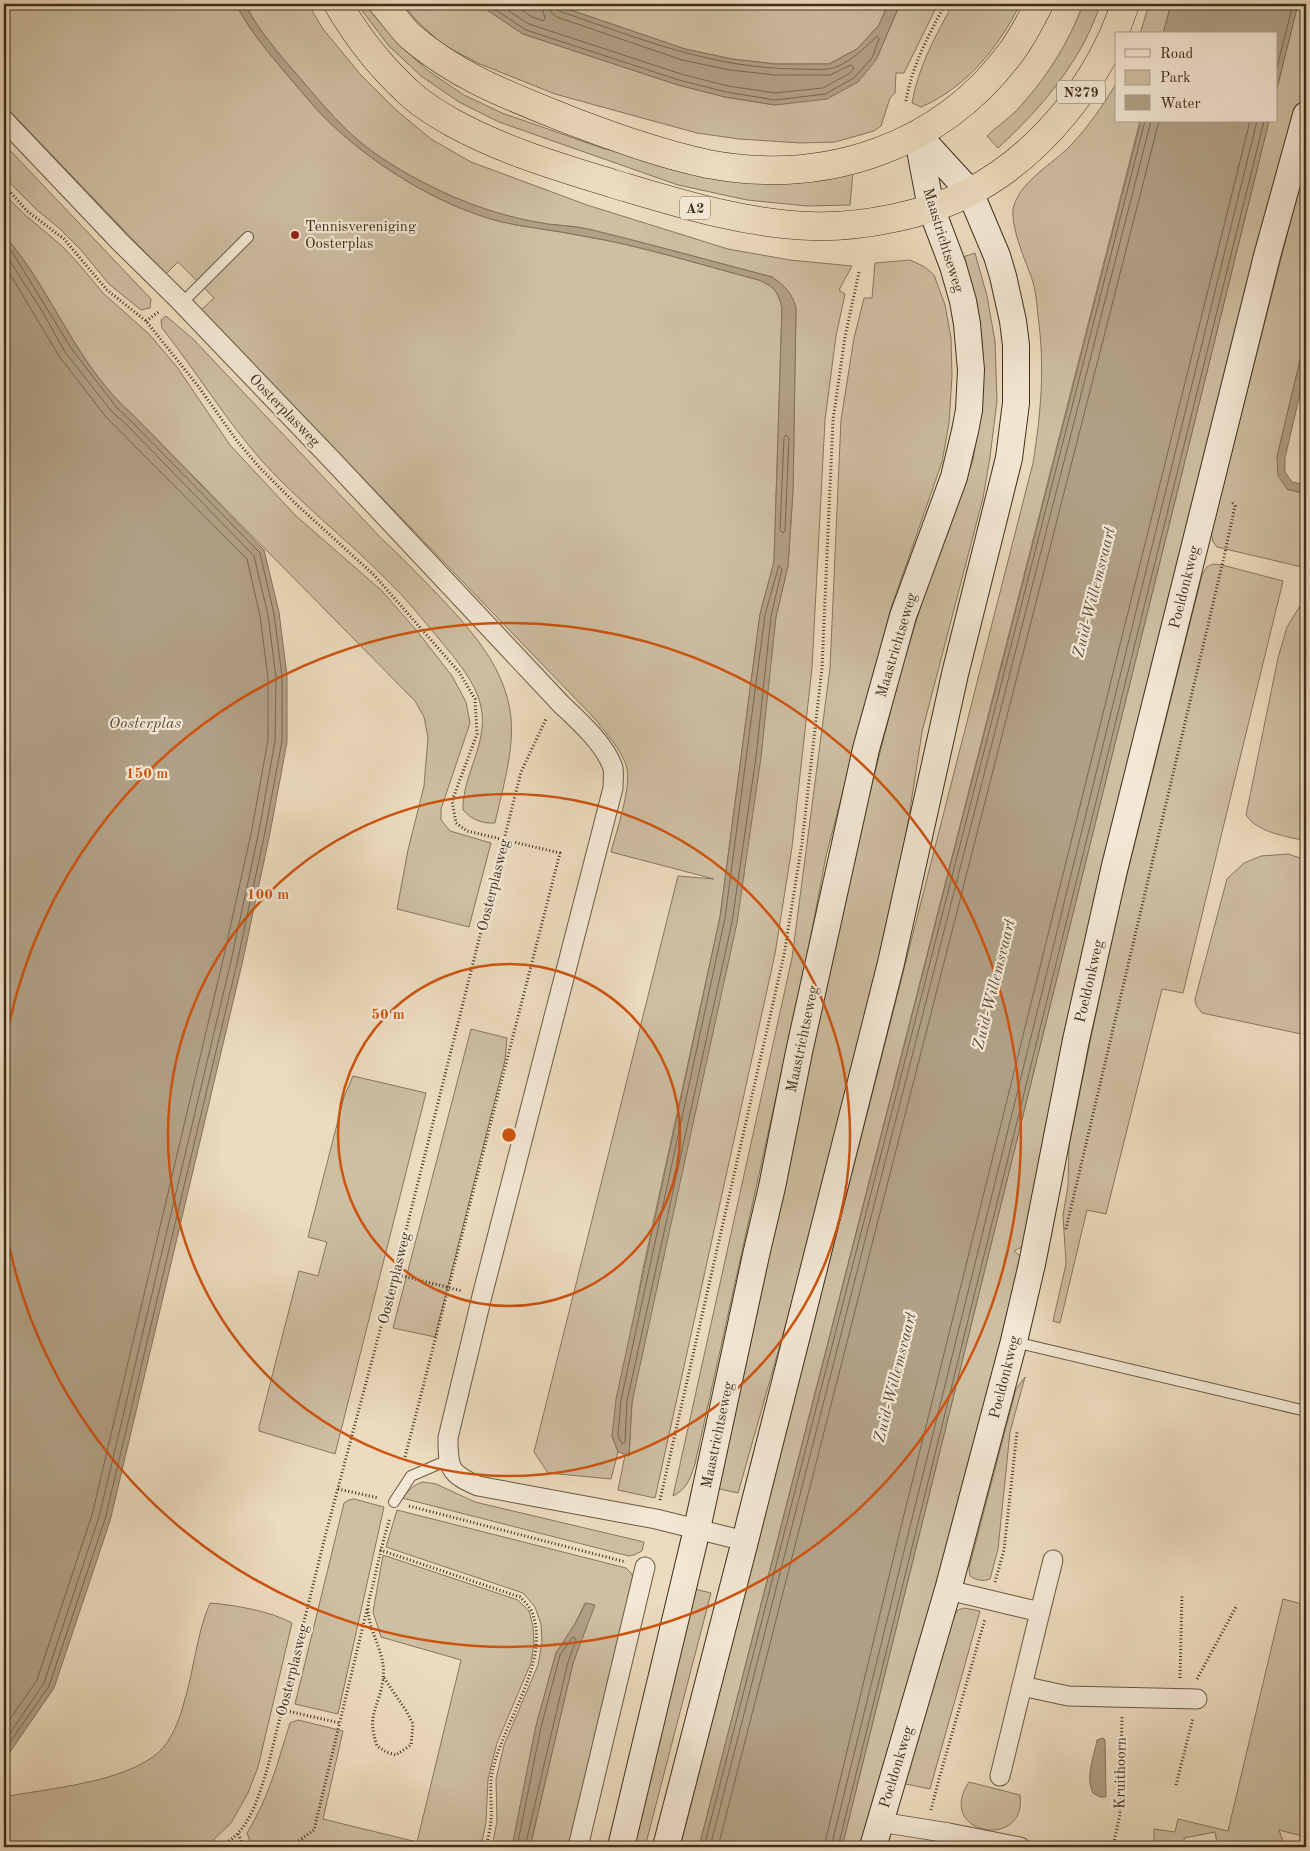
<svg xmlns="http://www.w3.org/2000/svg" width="1310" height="1851" font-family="'Old Standard TT',serif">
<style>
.green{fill:#cebea2;stroke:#86765e}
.water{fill:#b1a086;stroke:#83725b}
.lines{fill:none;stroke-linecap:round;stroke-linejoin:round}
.shore{stroke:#786750;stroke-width:1}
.lane-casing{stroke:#6a5943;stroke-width:12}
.street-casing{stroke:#6a5943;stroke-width:21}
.secondary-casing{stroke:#3e2e1a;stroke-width:28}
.highway-casing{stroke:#3e2e1a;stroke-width:29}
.path{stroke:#3e2e1a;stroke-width:3;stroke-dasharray:1 2.5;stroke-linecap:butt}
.lane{stroke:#f3e8d5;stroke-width:10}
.street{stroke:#f3e8d5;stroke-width:19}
.secondary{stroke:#f3e8d5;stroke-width:26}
.highway{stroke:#ecdbbe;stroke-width:28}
.ring{fill:none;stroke:#ce530e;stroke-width:2.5}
.poi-dot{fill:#8f2418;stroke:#f3e8d5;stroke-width:2}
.labels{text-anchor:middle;stroke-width:4.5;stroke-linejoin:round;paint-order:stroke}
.shield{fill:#f3e8d5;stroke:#746652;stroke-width:1}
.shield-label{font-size:14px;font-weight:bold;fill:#3e2e1a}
.poi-label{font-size:15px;fill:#3e2e1a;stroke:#f3e8d5;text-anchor:start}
.street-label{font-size:15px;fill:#3e2e1a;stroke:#f3e8d5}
.water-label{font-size:16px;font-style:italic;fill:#5b4a35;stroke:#f3e8d5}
.centre{fill:#ce530e;stroke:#f3e8d5;stroke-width:2.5}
.ring-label{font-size:15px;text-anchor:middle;font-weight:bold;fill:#ce530e;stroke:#f3e8d5;stroke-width:4.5;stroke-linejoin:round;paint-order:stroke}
</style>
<rect width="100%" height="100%" fill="#ecdbbe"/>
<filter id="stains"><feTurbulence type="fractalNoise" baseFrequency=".004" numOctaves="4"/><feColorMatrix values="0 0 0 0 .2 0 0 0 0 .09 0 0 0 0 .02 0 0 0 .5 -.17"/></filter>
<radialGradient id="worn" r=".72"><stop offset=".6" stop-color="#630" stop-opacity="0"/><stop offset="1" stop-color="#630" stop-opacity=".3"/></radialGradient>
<g class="green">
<path d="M4 4H236C250 32 273 58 294 83 304 94 313 106 324 117 369 162 435 204 498 221 526 228 555 230 583 236 643 246 701 265 759 280 775 287 778 292 782 308L774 562 760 614 720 917 643 1269 612 1436 618 1452 611 1479 548 1473 534 1452 678 876 714 879 611 852C616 832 633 785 626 765 620 748 607 735 596 720L201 310 214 298 178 262 166 274 4 105Z"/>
<path d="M245 4H308L323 29 360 74 396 110 431 139 471 162 587 205 728 249 790 260 852 266 839 290 845 294 836 336 825 420 812 668 792 847 775 954 655 1498 618 1490 625 1455 629 1456 632 1402 776 617 788 566 793 491 796 308C792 293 785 286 772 277 711 261 650 244 588 229 571 225 553 226 536 222 479 212 420 185 373 152 345 132 321 103 299 77 279 54 258 30 245 4Z"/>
<path d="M357 4H368L396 41 427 70 464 95 502 113 545 128 602 148 681 169 752 182H810L853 172 850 205 807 206 747 200 678 185 499 122 459 102 421 76 389 46Z"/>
<path d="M403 4H478L523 34 678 85 725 97 775 105 876 60 900 4H938L904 73H896L895 93 890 98 881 126 874 131 835 142 801 143 739 139 697 133 555 94 480 64 443 45 417 21Z"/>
<path d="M553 4H888L879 25 857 49 829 64H775L732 59 685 49Z"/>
<path d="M953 4H1020C999 47 966 88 921 107L912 103C918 67 936 35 953 4Z"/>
<path d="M1083 4H1101C1096 17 1090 30 1084 43 1061 84 1032 117 998 148L987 136C996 127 1007 120 1016 111 1045 80 1069 43 1083 4Z"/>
<path d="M1149 4H1171L1163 34H1140Z"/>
<path d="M1298 4H1306V86L1273 211 1028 1244 1014 1251 1024 1259 939 1597 863 1847H842L1269 121H1276V92Z"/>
<path d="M1116 84V121H1140L699 1847H680L1033 463C1041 413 1045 367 1038 316 1037 305 1036 293 1033 282 1027 264 1008 223 1014 205 1023 179 1053 164 1071 145 1089 126 1103 105 1116 84Z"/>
<path d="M4 144 151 299 150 308 141 310 109 284 80 249 59 228 37 210 4 177Z"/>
<path d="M1306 161V335L1277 457 1287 489 1306 494V568L1217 547 1213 542 1211 532Z"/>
<path d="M4 194 24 214 62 246 78 263 103 293 149 334 177 367 230 445 295 515 382 591 417 631 452 676 466 702 470 723 441 809V820L450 831 491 843 469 927 397 909 408 850 424 786 428 738 424 717 415 701 134 416C76 366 53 291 4 235Z"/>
<path d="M975 253 987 296 995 341 997 401 990 457 983 498 922 732 908 823 888 932 789 1313 738 1493 715 1488 858 839 901 670 922 602 973 460 982 398V342L976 300 963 257Z"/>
<path d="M910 260 925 267 934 275 945 305 951 338 952 376 949 423 942 462 891 608 826 856 806 962 695 1464C690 1479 687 1489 673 1496L792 958 830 668 841 420 854 338 864 298H872L875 263Z"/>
<path d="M166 316 193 339 380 537C400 556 420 576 439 596 472 631 506 668 511 718 514 753 502 790 495 823 482 824 471 819 463 810 462 775 489 743 481 707 476 682 456 660 440 640 422 619 405 597 385 578 345 538 300 503 262 461 225 419 196 371 162 328L161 320Z"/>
<path d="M1213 564 1222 565 1283 581 1183 993 1162 989 1106 1214 1087 1210 1060 1323 1053 1321 1066 1264 1063 1215 1068 1186 1069 1146 1090 1042 1117 914 1202 575 1207 567Z"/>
<path d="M1306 603V841C1286 836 1258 833 1246 815L1278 658 1287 627 1300 606Z"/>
<path d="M1288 854 1306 860V1035L1202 1013 1196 1005 1195 999 1227 879 1244 863 1261 856Z"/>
<path d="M471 1029 507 1038 505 1060 435 1337 393 1328Z"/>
<path d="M353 1076 426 1093 335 1454 259 1431V1427L299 1271 318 1276 327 1242 308 1237 344 1097Z"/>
<path d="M1025 1377 1010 1432 998 1549 990 1579C982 1582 976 1580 970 1576L969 1568 1016 1389Z"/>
<path d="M423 1482 436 1484 475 1502 644 1542 642 1551 634 1555 629 1556 402 1498C408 1491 414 1484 423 1482Z"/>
<path d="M354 1499 384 1507 338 1714 295 1704 344 1503 349 1500Z"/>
<path d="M397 1510 626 1568 632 1574 633 1581 571 1847H530L573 1663 594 1605 585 1603 575 1624 556 1653 536 1726 512 1847H492L497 1821 496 1779 504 1745 538 1665 542 1642 541 1624 535 1607 523 1593 386 1547Z"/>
<path d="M383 1555 518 1600 529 1611 533 1626 534 1643 531 1663 497 1743 488 1779 486 1822 481 1847H252L247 1833C270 1795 277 1764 290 1723L298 1720 343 1731 323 1819 417 1842 461 1660 381 1637 373 1612Z"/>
<path d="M691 1588 711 1593 645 1847H630Z"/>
<path d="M1283 1599 1306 1605V1837L1279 1830 1285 1847H1208L1207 1845 1217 1843 1215 1832 1184 1838 1185 1847H1157L1154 1840V1829L1175 1832 1178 1819 1228 1831Z"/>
<path d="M210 1603C235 1605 270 1611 292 1623L258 1767 248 1793 231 1823 206 1847H4V1797C49 1788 124 1783 159 1752 171 1741 179 1721 183 1706 194 1672 196 1635 210 1603Z"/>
<path d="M964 1608 980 1611 930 1789 901 1783 954 1615 958 1610Z"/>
<path d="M969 1782 1020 1795C1028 1851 934 1835 969 1782Z"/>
</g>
<g class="water">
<path d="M236 4H245C258 30 279 54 299 77 321 103 345 132 373 152 420 185 479 212 536 222 553 226 571 225 588 229 650 244 711 261 772 277 785 286 792 293 796 308L793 491 788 566 776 617 761 757 737 923 632 1402 629 1456 618 1452 612 1436 616 1399 720 917 760 614 774 562 782 308C778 292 775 287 759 280 701 265 643 246 583 236 555 230 526 228 498 221 435 204 369 162 324 117 313 106 304 94 294 83 273 58 250 32 236 4Z"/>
<path d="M478 4H553L685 49 732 59 775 64H829L857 49 879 25 888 4H900L876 60 858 82 827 99 775 105 725 97 678 85 523 34Z"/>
<path d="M1171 4H1298L1276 92V34H1163Z"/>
<path d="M1141 121H1269L842 1847H699Z"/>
<path d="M4 235C53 291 76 366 134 416L264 550 279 612 287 676V742L270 833 242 964 110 1521 54 1688 10 1752 4 1758Z"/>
<path d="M1306 335V368L1285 458V472L1292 482 1306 485V494L1287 489 1278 476 1277 457Z"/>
<path d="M586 1603 595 1605 573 1663 530 1847H512L536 1726 556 1653 575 1624Z"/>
<path d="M1103 1738 1105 1740 1106 1797H1100L1093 1793C1085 1777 1094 1757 1097 1740Z"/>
</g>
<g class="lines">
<g class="shore">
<path d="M487 4 526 30 679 80 726 92 775 100 825 94 854 78 872 58 879 39 878 37H876C864 49 846 66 829 69 819 70 808 69 799 69 713 69 638 38 559 11L555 8V4"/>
<path d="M498 4 529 24 681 74 728 86 775 93 823 88 850 73 854 68 851 65 830 75H775L730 70 682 60 557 17 551 12 548 4"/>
<path d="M512 4 532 17 543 21 545 18 541 4"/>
<path d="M1276 71 1293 4"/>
<path d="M4 242 14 255 71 348 117 408 130 420 260 553 274 614 282 676V741L265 832 237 963 105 1519 49 1686 4 1751"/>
<path d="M4 252 42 311 65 352 112 412 126 424 254 556 268 615 276 677 275 741 259 831 231 961 99 1517 44 1683 4 1742"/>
<path d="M4 264 59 356 106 417 247 559 260 616 268 678V740L252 829 223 960 92 1515 37 1680 4 1728"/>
<path d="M786 435 789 438 785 531 783 533 780 530 784 438Z"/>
<path d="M779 566 782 569 771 616 756 757 732 922 627 1401 625 1442 622 1444 618 1435 621 1400 725 918 765 615Z"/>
<path d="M517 1847 541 1727 560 1655 572 1638 574 1637 576 1640 568 1662 525 1847"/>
<path d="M704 1847 1145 121"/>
<path d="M710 1847 1151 121"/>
<path d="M718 1847 1159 121"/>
<path d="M824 1847 898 1539 1250 121"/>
<path d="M831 1847 1257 121"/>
<path d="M838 1847 1264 121"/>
</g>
<defs>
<g id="lane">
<path d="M182 303 248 237"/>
<path d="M1015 1342 1306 1411"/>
<path d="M394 1502 411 1476 448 1460"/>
</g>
<g id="street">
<path d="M4 120 120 242 177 298 333 461 561 704C579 721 605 744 613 768 614 774 613 782 613 788L482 1296 448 1438C448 1469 450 1474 478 1486L656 1519 745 1541"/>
<path d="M948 1590 1040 1612 1000 1776"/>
<path d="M1040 1612 1053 1560"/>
<path d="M1022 1686 1068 1696 1197 1699"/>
<path d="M880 1822 949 1833 1020 1847"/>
<path d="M578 1847 645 1567"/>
</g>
<g id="secondary">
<path d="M621 1847 697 1529 756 1255 772 1187 799 1052 866 749 903 616 954 477 965 431 969 410 971 370 967 324 963 301 953 266 931 208 917 134"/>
<path d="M666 1847 745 1541 891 963 955 674 1009 458 1016 403V345L1013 321 1003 276 997 256 970 192 917 134"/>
<path d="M873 1847 948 1590 1014 1341 1032 1264 1076 1040 1114 870 1267 256 1306 115"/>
</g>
<g id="highway">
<path d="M338 4C356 35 379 65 406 90 419 103 437 114 453 123 504 151 559 167 614 184 678 203 744 224 811 226 859 228 927 215 970 192 1041 155 1101 80 1125 4"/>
<path d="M383 4C392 14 400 26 410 36 457 77 512 97 569 120 614 137 661 154 708 164 825 186 941 148 1012 51 1023 36 1031 20 1039 4"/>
</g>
</defs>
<use href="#lane" class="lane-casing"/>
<use href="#street" class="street-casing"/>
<use href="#secondary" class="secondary-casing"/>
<use href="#highway" class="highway-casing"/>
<g class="path">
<path d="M906 101C912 65 929 35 945 4"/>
<path d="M4 185 27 211 64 239 107 290 146 321 198 386 237 441 260 468 297 505 374 575 459 672 475 699 477 734 452 801 456 823 467 831 560 853 404 1461"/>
<path d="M146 321 160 311"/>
<path d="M1066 1229 1224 557 1235 506 1231 501"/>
<path d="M395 1274 462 1291"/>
<path d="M338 1489 379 1498"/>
<path d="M660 1500 784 955 802 843 822 668 833 420 845 337 859 272"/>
<path d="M409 1506 626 1562"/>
<path d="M380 1550 520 1597C524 1601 529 1606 532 1612 552 1665 499 1725 491 1779 490 1793 492 1807 491 1821 490 1830 488 1839 486 1847"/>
<path d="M995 1582 1004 1550 1017 1432"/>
<path d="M384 1678 407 1712 413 1724 411 1745 396 1755 386 1752 377 1746C366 1713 379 1709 383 1679 387 1654 368 1632 368 1608 368 1601 371 1592 373 1585 378 1562 383 1540 390 1518"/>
<path d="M1180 1678 1182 1594"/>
<path d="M1197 1679 1237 1605"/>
<path d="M283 1710 340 1723"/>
<path d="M1176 1785 1193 1718"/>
<path d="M931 1810 939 1779 985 1619"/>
<path d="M238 1834 244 1847"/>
<path d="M220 1847C226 1843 234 1838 239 1832 254 1815 260 1791 267 1770L326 1533 395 1274 521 772 546 719"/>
<path d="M290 1847 314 1830 367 1609"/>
<path d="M1113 1847 1120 1814 1122 1716"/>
</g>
<use href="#lane" class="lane"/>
<use href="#street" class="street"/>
<use href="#secondary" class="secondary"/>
<use href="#highway" class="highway"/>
</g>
<g class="ring">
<circle cx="509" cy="1135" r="171"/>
<circle cx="509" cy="1135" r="341"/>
<path d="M4 1050A512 512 0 1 1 4 1220"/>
</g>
<circle class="poi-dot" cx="295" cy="235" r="5"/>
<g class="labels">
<g class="shield">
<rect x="1057" y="80.5" width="48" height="23" rx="4"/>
<rect x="680" y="196.5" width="30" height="23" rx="4"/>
</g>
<g class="shield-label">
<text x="1081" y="97">N279</text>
<text x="695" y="213">A2</text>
</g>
<g class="poi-label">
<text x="305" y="231">Tennisvereniging<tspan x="305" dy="17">Oosterplas</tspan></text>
</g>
<g class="street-label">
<text transform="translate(944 240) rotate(73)" y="5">Maastrichtseweg</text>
<text transform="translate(285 410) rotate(46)" y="5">Oosterplasweg</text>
<text transform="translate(1184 587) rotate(-76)" y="5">Poeldonkweg</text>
<text transform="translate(896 645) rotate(-73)" y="5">Maastrichtseweg</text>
<text transform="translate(493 885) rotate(-76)" y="5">Oosterplasweg</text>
<text transform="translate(1089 981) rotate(-77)" y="5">Poeldonkweg</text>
<text transform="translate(802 1039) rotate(-78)" y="5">Maastrichtseweg</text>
<text transform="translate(394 1278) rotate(-76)" y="5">Oosterplasweg</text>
<text transform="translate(1004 1377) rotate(-76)" y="5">Poeldonkweg</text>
<text transform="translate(717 1435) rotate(-78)" y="5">Maastrichtseweg</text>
<text transform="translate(292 1670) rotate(-76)" y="5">Oosterplasweg</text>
<text transform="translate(896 1767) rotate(-73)" y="5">Poeldonkweg</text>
<text transform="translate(1120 1773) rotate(-89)" y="5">Kruithoorn</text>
</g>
<g class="water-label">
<text transform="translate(1093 592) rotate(-76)" y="6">Zuid-Willemsvaart</text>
<text x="145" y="728">Oosterplas</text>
<text transform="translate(993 984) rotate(-76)" y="6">Zuid-Willemsvaart</text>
<text transform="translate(894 1377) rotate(-76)" y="6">Zuid-Willemsvaart</text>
</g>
</g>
<circle cx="509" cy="1135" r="8" class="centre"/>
<g class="ring-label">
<text x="147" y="778">150 m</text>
<text x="268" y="899">100 m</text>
<text x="388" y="1019">50 m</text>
</g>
<rect width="1310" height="1851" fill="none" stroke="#ecdbbe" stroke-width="20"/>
<rect x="5" y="5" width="1300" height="1841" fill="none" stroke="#3e2e1a" stroke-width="2.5"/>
<rect x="10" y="10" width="1290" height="1831" fill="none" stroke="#3e2e1a"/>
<rect x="1115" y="32" width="162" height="90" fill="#f3e8d5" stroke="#ab9e8a"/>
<rect x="1125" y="49" width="25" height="8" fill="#f3e8d5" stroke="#ab9e8a"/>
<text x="1160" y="58" font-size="15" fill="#3e2e1a">Road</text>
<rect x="1125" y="70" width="25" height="15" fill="#cebea2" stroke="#ab9e8a"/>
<text x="1160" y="82" font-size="15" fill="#3e2e1a">Park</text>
<rect x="1125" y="95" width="25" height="15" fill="#b1a086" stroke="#ab9e8a"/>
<text x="1160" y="108" font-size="15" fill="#3e2e1a">Water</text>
<rect width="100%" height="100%" filter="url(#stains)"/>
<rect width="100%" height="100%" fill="url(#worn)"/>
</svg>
